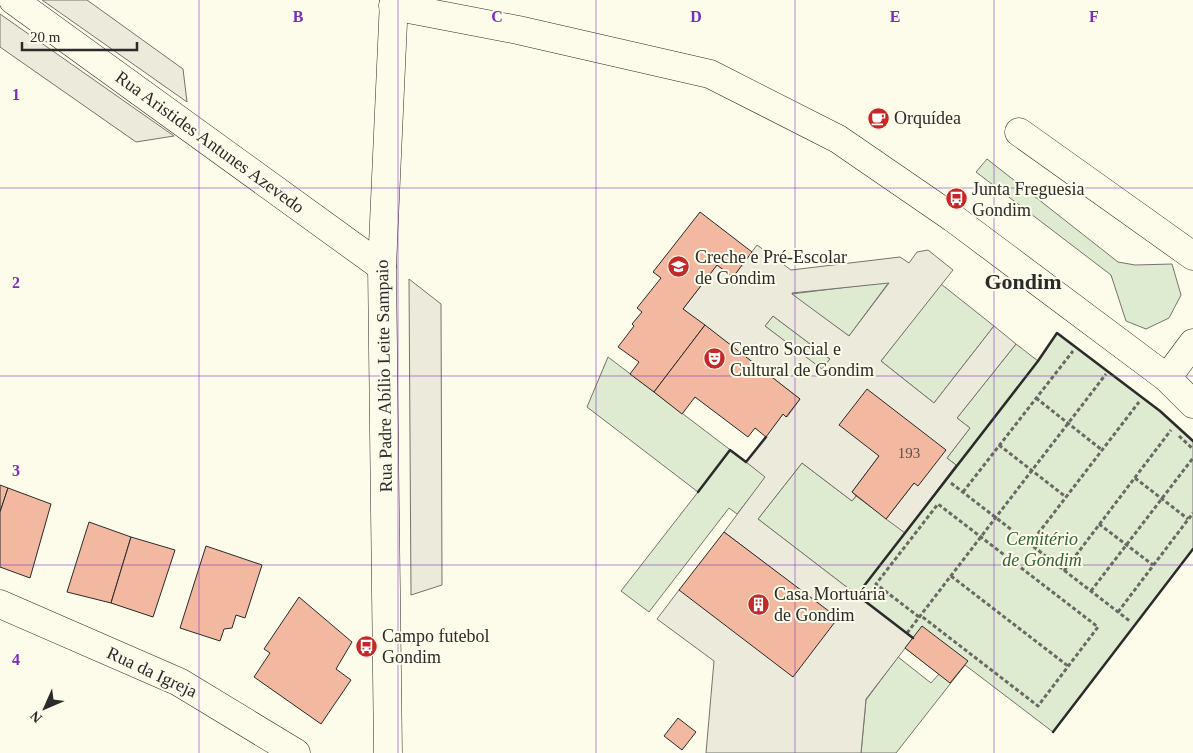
<svg xmlns="http://www.w3.org/2000/svg" width="1193" height="753" font-family="'Times New Roman',serif">
<style>
.green{fill:#deebd1;stroke:#74746e}
.parking{fill:#eceadb;stroke:#74746e;fill-rule:evenodd}
.building{fill:#f2b8a0;stroke:#2b2b2b}
.lines{fill:none;stroke-linecap:round;stroke-linejoin:round}
.minor-casing{stroke:#2b2b2b;stroke-width:29}
.path{stroke:#6a6964;stroke-width:3;stroke-dasharray:4 2.5;stroke-linecap:butt}
.minor{stroke:#fdfbea;stroke-width:28}
.wall{stroke:#2b2b2b;stroke-width:2.5}
.grid{fill:none;stroke:#7b2cbf;stroke-width:1;stroke-opacity:0.55}
.labels{text-anchor:middle;stroke-width:4;stroke-linejoin:round;paint-order:stroke}
.number-label{font-size:15px;fill:#5d4e48}
.poi-label{font-size:18px;fill:#2b2b2b;stroke:#fdfbea;text-anchor:start}
.street-label{font-size:18px;fill:#2b2b2b;stroke:#fdfbea}
.park-label{font-size:18px;font-style:italic;fill:#34623c;stroke:#fdfbea}
.district-label{font-size:22px;font-weight:bold;fill:#2b2b2b;stroke:#fdfbea}
.grid-label{font-size:16px;text-anchor:middle;font-weight:bold;fill:#7b2cbf;stroke:#fdfbea;stroke-width:4;stroke-linejoin:round;paint-order:stroke}
</style>
<rect width="100%" height="100%" fill="#fdfbea"/>
<g class="green">
<path d="M987 159 1118 262 1135 265 1172 264 1181 295 1169 318 1146 329 1126 321 1111 275 976 172Z"/>
<path d="M889 282 849 336 791 294Z"/>
<path d="M941 284 994 326 934 403 881 361Z"/>
<path d="M773 316 830 359 822 370 765 326Z"/>
<path d="M1057 333 1160 411 1193 441V549L1053 732 965 665 896 753H861L866 700 898 657 931 683 939 674 905 648 913 638 758 519 802 463 852 501 856 496 905 532 956 465 947 458 970 428 957 418 1016 344 1038 361Z"/>
<path d="M608 357 766 477 737 514 729 508 649 612 621 591 698 492 587 407Z"/>
</g>
<g class="parking">
<path d="M42 0H87L183 69 187 102Z"/>
<path d="M0 14 174 136 136 142 0 47Z"/>
<path d="M757 245 791 270 900 257 909 263 917 252 928 250 953 270 881 361 934 403 994 326 1016 344 957 418 970 428 947 458 956 465 905 533 886 519 914 483 879 456 852 492 856 496 852 501 802 463 758 519 913 638 866 699 861 753H706L714 661 657 619 679 590 838 619 724 532 765 477 746 462 783 414 787 417 800 399 683 309 717 265 733 277ZM889 283 849 336 792 294V293ZM773 316 830 359 822 369 765 326Z"/>
<path d="M409 279 441 304 442 585 411 595Z"/>
</g>
<g class="building">
<path d="M700 212 752 252 733 277 717 265 683 309 705 325 654 392 630 374 639 362 618 347 634 326 632 324 642 312 637 308 661 278 653 272Z"/>
<path d="M705 325 800 399 786 417 783 414 766 437 755 428 748 437 695 397 682 414 654 392Z"/>
<path d="M867 389 946 450 918 486 914 483 886 519 852 492 879 456 839 425Z"/>
<path d="M0 485 8 488 0 512Z"/>
<path d="M8 488 51 504 30 578 0 567V512Z"/>
<path d="M89 522 131 537 111 603 67 592Z"/>
<path d="M724 532 838 618 793 677 679 590Z"/>
<path d="M131 537 175 550 153 617 111 603Z"/>
<path d="M206 546 262 565 245 618 236 615 232 628 224 629 220 641 180 628Z"/>
<path d="M299 597 352 642 336 669 351 680 321 724 254 677 270 653 264 649Z"/>
<path d="M922 626 968 661 950 683 905 648Z"/>
<path d="M678 718 696 732 682 750 664 736Z"/>
</g>
<g class="lines">
<defs>
<g id="minor">
<path d="M13 0 382 267"/>
<path d="M393 6 518 30 710 74 838 139 953 218 1167 378 1193 404"/>
<path d="M1019 132 1193 256"/>
<path d="M1167 378 1193 343"/>
<path d="M0 604 179 682 296 753"/>
<path d="M388 753 382 267 394 0"/>
</g>
</defs>
<use href="#minor" class="minor-casing"/>
<g class="path">
<path d="M1036 398 1102 450"/>
<path d="M1179 436 1193 449"/>
<path d="M999 445 1066 497"/>
<path d="M1135 478 1188 519"/>
<path d="M951 483 1131 622"/>
<path d="M963 492 1073 351"/>
<path d="M1099 524 1153 565"/>
<path d="M1030 544 1139 402"/>
<path d="M1064 571 1171 430"/>
<path d="M951 576 1068 666"/>
<path d="M1091 591 1193 458"/>
<path d="M1118 612 1193 513"/>
<path d="M919 617 876 584 938 504 1098 627 1038 706 920 615"/>
<path d="M907 633 1106 374"/>
</g>
<use href="#minor" class="minor"/>
<g class="wall">
<path d="M698 492 730 450 746 462 766 437"/>
<path d="M913 638 857 595 1038 361 1057 333 1160 411 1193 441"/>
<path d="M1053 732 1193 549"/>
</g>
</g>
<path class="grid" d="M199 0V753M398 0V753M596 0V753M795 0V753M994 0V753M0 188H1193M0 376H1193M0 565H1193"/>
<defs>
<symbol id="cafe-disc" viewBox="-11 -11 22 22"><circle r="9.5" fill="#c62828" stroke="#fdfbea"/><path d="M-5.5-4.5H6V0H3Q3 3.5 0 3.5H-2.5Q-5.5 3.5-5.5 0ZM3-3.2v2h1.7v-2ZM-6 4.5H4V6H-6Z" fill="#fff"/></symbol>
<symbol id="bus-disc" viewBox="-11 -11 22 22"><circle r="9.5" fill="#c62828" stroke="#fdfbea"/><path d="M-5-6H5V4H4V6H2V4H-2V6H-4V4H-5ZM-3.5-4V0h7V-4ZM-3.5 1.2v1.5H-2V1.2ZM2 1.2v1.5H3.5V1.2Z" fill="#fff"/></symbol>
<symbol id="school-disc" viewBox="-11 -11 22 22"><circle r="9.5" fill="#c62828" stroke="#fdfbea"/><path d="M0-5L7-2L0 1L-7-2ZM-4 1L0 2.5L4 1V4Q0 6-4 4Z" fill="#fff"/></symbol>
<symbol id="theatre-disc" viewBox="-11 -11 22 22"><circle r="9.5" fill="#c62828" stroke="#fdfbea"/><path d="M-5-5.5Q0-4 5-5.5V0Q5 5 0 6Q-5 5-5 0ZM-3.3-2.5H-1v1.5H-3.3ZM1-2.5H3.3v1.5H1ZM-2.8 1Q0 5.5 2.8 1Z" fill="#fff"/></symbol>
<symbol id="building-disc" viewBox="-11 -11 22 22"><circle r="9.5" fill="#c62828" stroke="#fdfbea"/><path d="M-4-6H4V6H1V3H-1V6H-4ZM-2.5-4.3h1.7v1.8h-1.7ZM.8-4.3h1.7v1.8H.8ZM-2.5-1h1.7V.8h-1.7ZM.8-1h1.7V.8H.8Z" fill="#fff"/></symbol>
</defs>
<g fill-rule="evenodd">
<use href="#cafe-disc" x="866" y="106" width="25" height="25"/>
<use href="#bus-disc" x="944" y="186" width="25" height="25"/>
<use href="#school-disc" x="666" y="254" width="25" height="25"/>
<use href="#theatre-disc" x="702" y="346" width="25" height="25"/>
<use href="#building-disc" x="746" y="592" width="25" height="25"/>
<use href="#bus-disc" x="354" y="634" width="25" height="25"/>
</g>
<g class="labels">
<g class="number-label">
<text x="909" y="458">193</text>
</g>
<g class="poi-label">
<text x="894" y="124">Orquídea</text>
<text x="972" y="195">Junta Freguesia<tspan x="972" dy="21">Gondim</tspan></text>
<text x="695" y="263">Creche e Pré-Escolar<tspan x="695" dy="21">de Gondim</tspan></text>
<text x="730" y="355">Centro Social e<tspan x="730" dy="21">Cultural de Gondim</tspan></text>
<text x="774" y="600">Casa Mortuária<tspan x="774" dy="21">de Gondim</tspan></text>
<text x="382" y="642">Campo futebol<tspan x="382" dy="21">Gondim</tspan></text>
</g>
<g class="street-label">
<text transform="translate(210 142) rotate(36)" y="6">Rua Aristides Antunes Azevedo</text>
<text transform="translate(384 376) rotate(-91)" y="6">Rua Padre Abílio Leite Sampaio</text>
<text transform="translate(152 672) rotate(25)" y="6">Rua da Igreja</text>
</g>
<g class="park-label">
<text x="1042" y="545">Cemitério<tspan x="1042" dy="21">de Gondim</tspan></text>
</g>
<g class="district-label">
<text x="1023" y="289">Gondim</text>
</g>
</g>
<g class="grid-label">
<text x="298" y="22">B</text>
<text x="497" y="22">C</text>
<text x="696" y="22">D</text>
<text x="895" y="22">E</text>
<text x="1094" y="22">F</text>
<text x="16" y="100">1</text>
<text x="16" y="288">2</text>
<text x="16" y="476">3</text>
<text x="16" y="665">4</text>
</g>
<g transform="translate(45 708) rotate(225)" stroke="#fdfbea" stroke-width="4" paint-order="stroke">
<path d="M0-4L9 19L0 12L-9 19Z" fill="#2b2b2b"/>
<text y="-8" font-size="14" font-weight="bold" text-anchor="middle" fill="#2b2b2b">N</text>
</g>
<path d="M22 42v8h115v-8" fill="none" stroke="#2b2b2b" stroke-width="2.5"/>
<text x="30" y="42" font-size="15" fill="#2b2b2b" stroke="#fdfbea" stroke-width="4" paint-order="stroke">20 m</text>
</svg>
